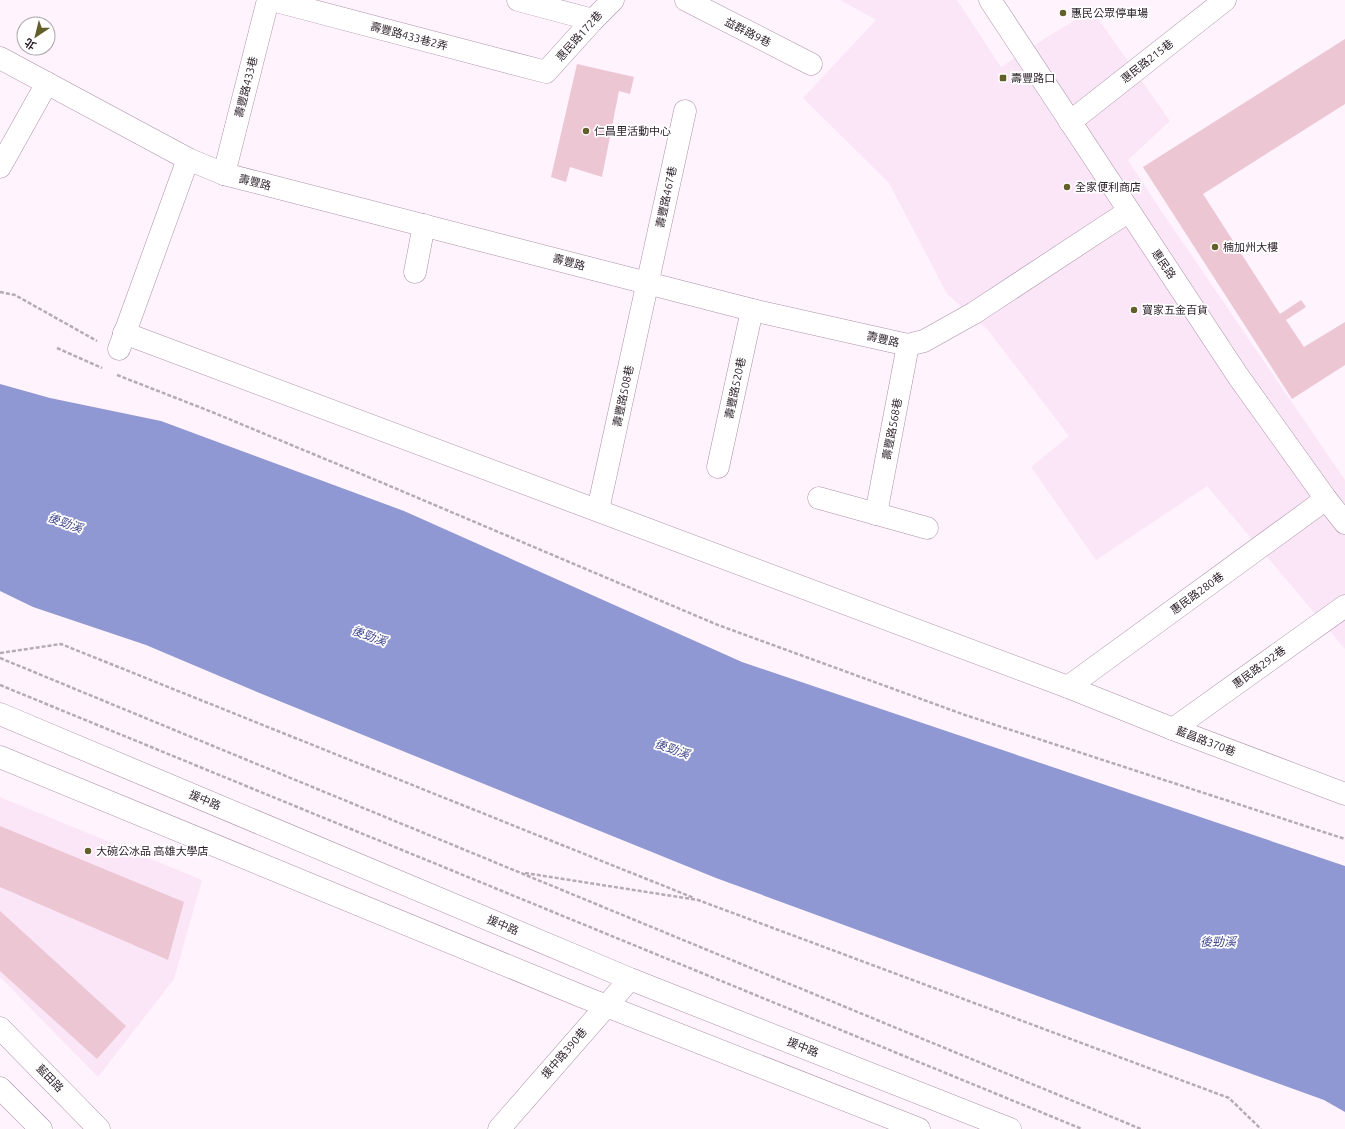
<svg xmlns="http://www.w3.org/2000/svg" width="1345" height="1129" font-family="Ubuntu,'Noto Sans TC',sans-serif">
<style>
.built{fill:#fbe6f8}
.water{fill:#8f98d2}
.building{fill:#ecc6d2}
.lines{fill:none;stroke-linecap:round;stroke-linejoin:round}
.minor-casing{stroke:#ab90a7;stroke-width:23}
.path{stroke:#b6abb4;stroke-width:2.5;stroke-dasharray:4 2;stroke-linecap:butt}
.minor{stroke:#fff;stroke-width:22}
.poi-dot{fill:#635f2b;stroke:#fff;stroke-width:1.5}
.labels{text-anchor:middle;stroke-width:3.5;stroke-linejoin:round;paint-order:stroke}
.poi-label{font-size:11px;fill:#2a1f28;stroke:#fff;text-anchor:start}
.street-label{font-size:11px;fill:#2a1f28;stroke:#fff}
.water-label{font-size:12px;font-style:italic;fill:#434990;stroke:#fff}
</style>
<rect width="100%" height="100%" fill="#fff3fd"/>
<g class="built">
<path d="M840 0H957L1001 67 1052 34 1092 10 1170 121 1128 160 1160 209 1345 480V649L1207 486 1096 560 1031 467 1069 436 987 329 947 294 889 183 803 98 876 20Z"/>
<path d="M0 797 202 880 174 979 98 1077 0 977Z"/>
</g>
<path class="water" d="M0 384 50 398 161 421 404 511 742 662 1345 866V1112L1324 1100 1122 1027 716 878 257 692 146 645 33 607 0 591Z"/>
<g class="building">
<path d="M1345 39V104L1203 194 1280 314 1301 300 1306 307 1286 320 1304 347 1345 322V365L1292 399 1143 167Z"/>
<path d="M577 64 634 77 630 94 619 91 602 177 570 167 566 182 551 177Z"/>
<path d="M0 826 184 902 168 960 0 887Z"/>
<path d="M0 911 126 1026 97 1059 0 971Z"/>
</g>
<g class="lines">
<defs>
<g id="minor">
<path d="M272 0 546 72 593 20 613 0"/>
<path d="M518 0 593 20"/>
<path d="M686 0 811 64"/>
<path d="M990 0 1238 376 1326 499 1345 523"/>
<path d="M0 58 188 159 224 174 752 310 908 345 924 341 974 313 1129 211"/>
<path d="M1070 122 1225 0"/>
<path d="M0 167 47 83"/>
<path d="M224 174 268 0"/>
<path d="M415 272 424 225"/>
<path d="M124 333 1068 687 1173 729 1345 794"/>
<path d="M119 349 188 159"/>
<path d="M718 467 752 310"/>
<path d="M819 498 927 528"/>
<path d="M598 510 685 111"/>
<path d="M876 514 908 345"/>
<path d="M1068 687 1326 499"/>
<path d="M0 714 630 979 1010 1129"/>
<path d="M1173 729 1345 606"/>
<path d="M0 757 581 996 919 1129"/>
<path d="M0 1028 99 1129"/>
<path d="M0 1088 41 1129"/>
<path d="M499 1129 630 979"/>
</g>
</defs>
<use href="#minor" class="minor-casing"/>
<g class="path">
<path d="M0 292 15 295 97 341"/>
<path d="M57 348 102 368"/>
<path d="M117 375 212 412 378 481 718 625 965 715 1345 839"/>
<path d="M0 653 61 644 694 898"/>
<path d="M0 658 1141 1129"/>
<path d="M0 685 1082 1129"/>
<path d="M525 873 698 900 1229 1098 1261 1129"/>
</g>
<use href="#minor" class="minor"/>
</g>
<g class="poi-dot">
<circle cx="1063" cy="13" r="4"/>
<rect x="999" y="74" width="8" height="8" rx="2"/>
<circle cx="586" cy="131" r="4"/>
<circle cx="1067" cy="187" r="4"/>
<circle cx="1215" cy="247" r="4"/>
<circle cx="1134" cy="310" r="4"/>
<circle cx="88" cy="851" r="4"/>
</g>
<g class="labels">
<g class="poi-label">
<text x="1071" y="17">惠民公眾停車場</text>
<text x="1011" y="82">壽豐路口</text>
<text x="594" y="135">仁昌里活動中心</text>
<text x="1075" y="191">全家便利商店</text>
<text x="1223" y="251">楠加州大樓</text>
<text x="1142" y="314">寶家五金百貨</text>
<text x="96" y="855">大碗公冰品 高雄大學店</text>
</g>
<g class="street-label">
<text transform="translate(748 32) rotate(27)" y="4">益群路9巷</text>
<text transform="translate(409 36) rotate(15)" y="4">壽豐路433巷2弄</text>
<text transform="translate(579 36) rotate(-48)" y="4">惠民路172巷</text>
<text transform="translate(1147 61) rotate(-38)" y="4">惠民路215巷</text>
<text transform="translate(246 87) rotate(-76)" y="4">壽豐路433巷</text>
<text transform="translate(255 182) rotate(14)" y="4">壽豐路</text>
<text transform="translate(666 197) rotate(-78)" y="4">壽豐路467巷</text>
<text transform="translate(569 262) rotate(15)" y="4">壽豐路</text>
<text transform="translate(1164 264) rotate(56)" y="4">惠民路</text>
<text transform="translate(883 339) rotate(13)" y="4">壽豐路</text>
<text transform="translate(735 388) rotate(-78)" y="4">壽豐路520巷</text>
<text transform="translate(623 396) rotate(-78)" y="4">壽豐路508巷</text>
<text transform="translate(892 429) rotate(-79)" y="4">壽豐路568巷</text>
<text transform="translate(1197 593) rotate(-36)" y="4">惠民路280巷</text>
<text transform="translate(1259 667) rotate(-36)" y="4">惠民路292巷</text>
<text transform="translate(1206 741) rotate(21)" y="4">藍昌路370巷</text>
<text transform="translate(205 800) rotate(23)" y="4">援中路</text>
<text transform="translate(503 925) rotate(23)" y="4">援中路</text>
<text transform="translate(803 1047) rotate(22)" y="4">援中路</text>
<text transform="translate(564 1053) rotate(-49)" y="4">援中路390巷</text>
<text transform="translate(50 1078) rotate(46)" y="4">藍田路</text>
</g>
<g class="water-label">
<text transform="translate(65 523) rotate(20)" y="4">後勁溪</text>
<text transform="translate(369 636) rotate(20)" y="4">後勁溪</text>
<text transform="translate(672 749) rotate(20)" y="4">後勁溪</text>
<text x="1218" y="946">後勁溪</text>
</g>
</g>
<g transform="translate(36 36) rotate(215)"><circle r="19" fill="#ffffff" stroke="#aaa5a9"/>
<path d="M0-3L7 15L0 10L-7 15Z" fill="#635f2b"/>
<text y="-6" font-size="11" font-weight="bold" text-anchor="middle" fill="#2a1f28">北</text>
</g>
</svg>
